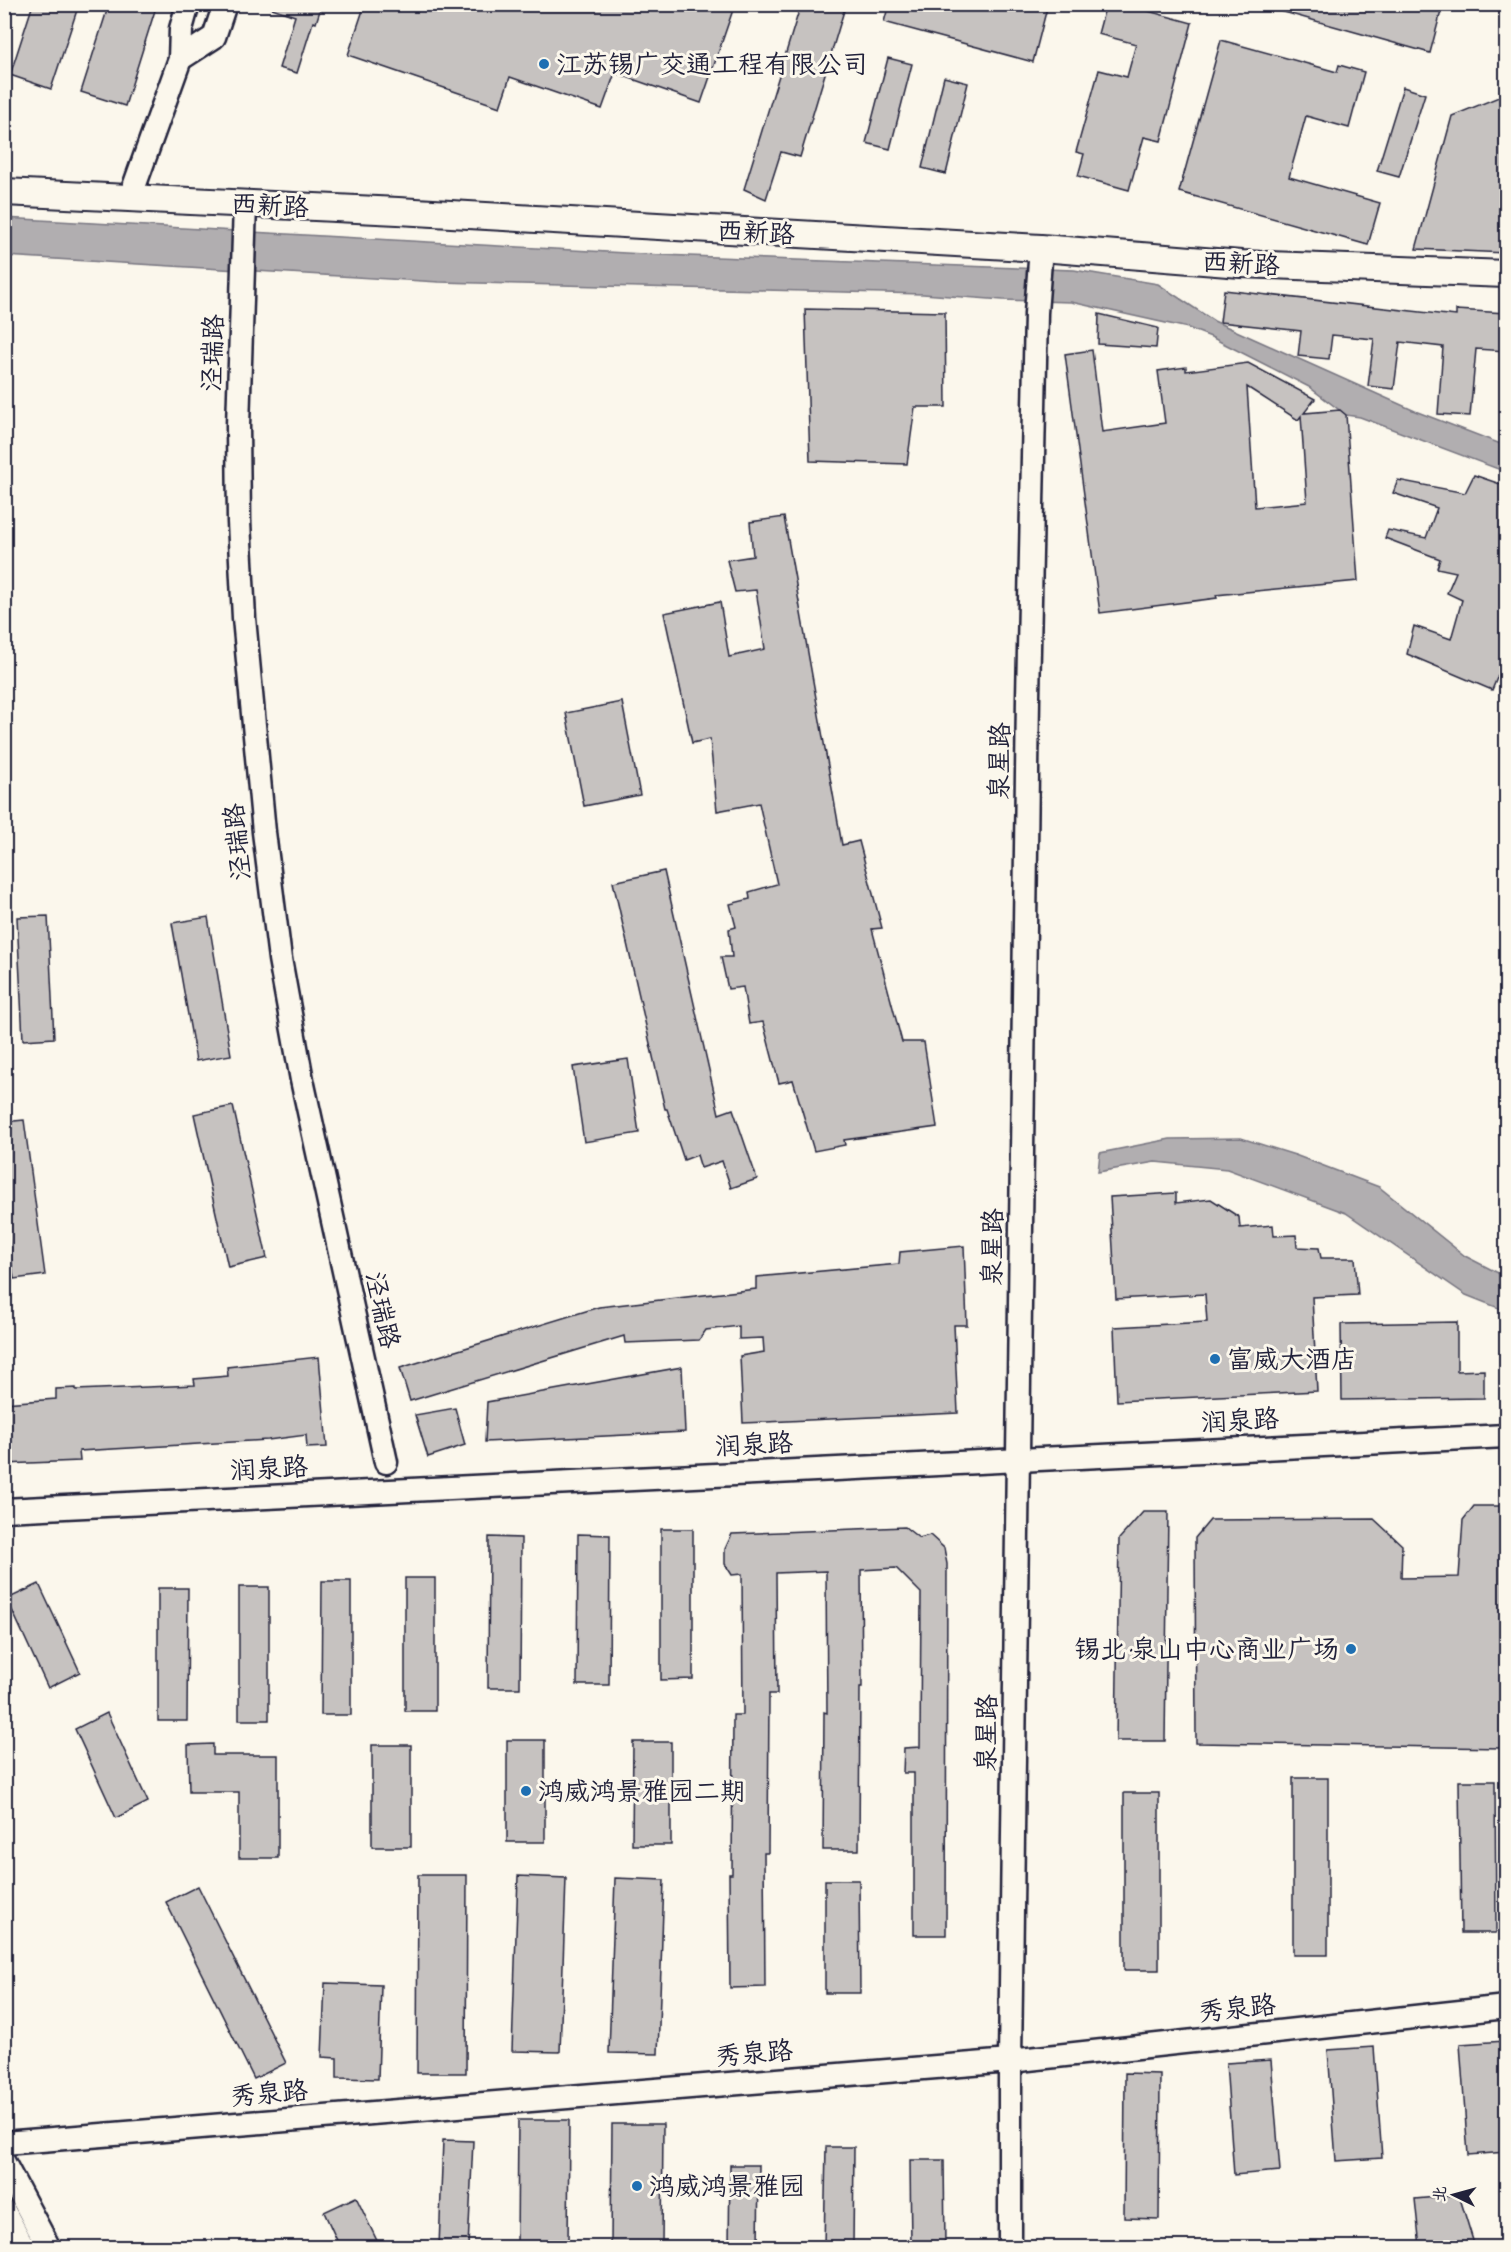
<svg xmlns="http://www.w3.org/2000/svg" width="1511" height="2252" font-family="Caveat,'LXGW WenKai TC',sans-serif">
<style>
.water{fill:#b1aeb0;stroke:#787681;stroke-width:1.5}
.building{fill:#c6c2c0;stroke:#22223b;stroke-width:1.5;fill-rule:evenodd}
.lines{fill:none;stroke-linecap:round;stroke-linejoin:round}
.tertiary-casing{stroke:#22223b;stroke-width:27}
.secondary-casing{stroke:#22223b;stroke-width:30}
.tertiary{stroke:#fbf7ec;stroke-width:22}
.secondary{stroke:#fbf7ec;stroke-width:26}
.poi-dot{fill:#1f6fb2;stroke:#fbf7ec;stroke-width:2}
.labels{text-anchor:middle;stroke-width:6;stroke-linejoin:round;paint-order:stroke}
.poi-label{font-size:26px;fill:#22223b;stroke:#fbf7ec;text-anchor:start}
.street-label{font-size:26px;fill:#22223b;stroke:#fbf7ec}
</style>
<rect width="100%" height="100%" fill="#fbf7ec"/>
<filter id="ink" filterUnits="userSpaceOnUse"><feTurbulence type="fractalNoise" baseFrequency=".0167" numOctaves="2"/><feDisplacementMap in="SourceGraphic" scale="12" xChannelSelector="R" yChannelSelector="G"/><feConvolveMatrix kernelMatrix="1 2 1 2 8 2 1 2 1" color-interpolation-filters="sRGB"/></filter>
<g filter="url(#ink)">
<g class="water">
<path d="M4 218 661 255 1074 270 1158 284 1214 321 1415 411 1506 446V472L1360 417 1346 415 1309 387 1211 337 1188 328 1071 302 1003 300 923 294 439 282 5 256Z"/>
<path d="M1241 1138 1295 1155 1379 1187 1465 1256 1506 1277V1311L1466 1295 1346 1213 1227 1169 1155 1162 1098 1172 1100 1153 1170 1139Z"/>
</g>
<g class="building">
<path d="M33 4H79L51 89 10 75Z"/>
<path d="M109 4H157L125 106 81 92Z"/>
<path d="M269 4H322L316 23 313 22 297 73 279 68 295 16 269 7Z"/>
<path d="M365 4H735L701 103 615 73 602 109 510 77 500 107 348 55Z"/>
<path d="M801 4H846L800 157 781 152 766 199 744 189Z"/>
<path d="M889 4H1048L1033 62 884 22Z"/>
<path d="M1106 4H1150L1148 11 1192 23 1161 141 1144 137 1129 190 1078 176 1084 154 1076 152 1099 70 1127 77 1136 44 1098 34Z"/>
<path d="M1274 4H1443L1430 53 1273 9Z"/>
<path d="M1221 40 1337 72 1339 65 1364 72 1349 128 1306 116 1289 177 1380 203 1368 245 1179 192Z"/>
<path d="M888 58 912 64 890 149 866 143Z"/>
<path d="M944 77 968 83 946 174 922 168Z"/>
<path d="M1403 87 1425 94 1399 177 1377 171Z"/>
<path d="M1506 94V192L1500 217 1506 218V253L1416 249 1452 116Z"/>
<path d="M1224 290 1456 316V310L1506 313V351L1476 349 1470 416 1438 414 1443 347 1400 342 1394 389 1368 386 1374 339 1332 335 1329 359 1298 356 1301 331 1220 322Z"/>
<path d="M805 309 945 312 946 407H915L907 464 810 461Z"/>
<path d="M1099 314 1158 328 1156 348 1098 344Z"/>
<path d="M1092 350 1102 432 1165 423 1158 371 1186 367V371L1248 363 1315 399 1304 413 1340 410 1346 415 1358 581 1216 595 1217 598 1100 613 1065 354ZM1247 387 1298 420 1301 416 1307 502 1255 507Z"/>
<path d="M1474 475 1506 486V656L1492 690 1407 654 1414 626 1451 639 1462 600 1447 593 1456 572 1437 568 1440 559 1385 538 1388 530 1426 538 1437 508 1393 493 1398 480 1465 493Z"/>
<path d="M784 517 842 845 859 841 882 928 872 929 902 1042H924L937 1127 844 1140 845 1145 814 1151 793 1080 779 1083 763 1022 749 1024 743 987 728 989 721 957H732L729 929 736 927 730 904 750 899 749 892 777 884 759 803 717 811 710 739 692 743 664 613 720 602 729 657 765 649 756 590 735 592 727 560 753 556 750 522Z"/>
<path d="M622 702 640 795 584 806 566 713Z"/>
<path d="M664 871 719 1114 733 1109 757 1179 731 1188 722 1161 701 1168 697 1155 684 1160 667 1109H665L613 882Z"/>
<path d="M48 916 54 1038 23 1040 17 917Z"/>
<path d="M208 917 231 1055 196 1061 172 923Z"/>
<path d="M628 1059 639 1133 584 1142 573 1067Z"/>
<path d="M233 1106 267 1258 228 1267 194 1114Z"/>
<path d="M24 1120 45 1275 14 1279 4 1209V1122Z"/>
<path d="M1176 1193V1203L1211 1199 1239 1217 1240 1228 1273 1225 1274 1236 1296 1235 1297 1247 1319 1248 1321 1258H1355L1358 1295 1312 1297 1317 1391 1117 1401 1114 1327 1207 1322 1205 1294 1116 1299 1110 1197Z"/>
<path d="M964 1246 967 1325H954L958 1413 743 1423 740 1356 764 1352 763 1338 739 1339V1326L706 1330 699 1340 625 1343 624 1336 410 1401 400 1368 599 1307 756 1289V1277L899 1264 900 1252Z"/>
<path d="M1457 1322V1371L1484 1370V1398L1342 1400 1341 1324Z"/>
<path d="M319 1357 327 1447 307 1448 306 1435 268 1440 79 1451 80 1461 4 1464V1403L56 1399V1389L76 1388V1390L195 1385 194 1379 228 1376 227 1367Z"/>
<path d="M682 1367 685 1432 485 1442 487 1402Z"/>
<path d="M455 1408 465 1445 428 1457 415 1415Z"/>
<path d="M1474 1506H1506V1721L1502 1748 1196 1743 1195 1538 1210 1520 1374 1519 1402 1545 1401 1578 1459 1577 1463 1520Z"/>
<path d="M1143 1512H1168L1165 1741H1116L1119 1539Z"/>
<path d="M905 1527 919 1538 930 1535 944 1548 947 1564 946 1935H914V1773H903L904 1748 920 1747 921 1593 896 1568 861 1570 862 1687H860L859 1850H823L824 1712 827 1713 826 1571 776 1573 777 1694H769L768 1853H764L765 1987 730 1988 729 1874H732L733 1715H743L742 1574 732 1575 725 1564V1549L732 1534Z"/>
<path d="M661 1529H693V1679L661 1680Z"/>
<path d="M578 1534 610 1535 609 1685H577Z"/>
<path d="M489 1537 521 1538 520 1688H488Z"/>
<rect x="405" y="1578" width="30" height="133"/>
<path d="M322 1581H351V1715H321Z"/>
<path d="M39 1584 80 1672 48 1688 7 1599Z"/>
<rect x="239" y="1587" width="30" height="133"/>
<path d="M158 1588H188L187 1721H158Z"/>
<path d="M107 1713 148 1802 116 1818 75 1729Z"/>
<rect x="507" y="1740" width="38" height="102"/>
<path d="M633 1742H671V1845H632Z"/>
<path d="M213 1744V1755H278V1858H239V1792H189L188 1745Z"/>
<rect x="372" y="1745" width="39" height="102"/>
<rect x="1293" y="1778" width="35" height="177"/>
<path d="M1459 1781H1495L1496 1933H1461Z"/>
<rect x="1124" y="1793" width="35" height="177"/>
<path d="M418 1875H467L466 2073H417Z"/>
<path d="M518 1876 566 1878 560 2052 512 2051Z"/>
<path d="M615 1878 664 1880 658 2054 609 2053Z"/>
<path d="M825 1880H859L860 1993H825Z"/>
<path d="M198 1886 286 2063 254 2079 166 1902Z"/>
<path d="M325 1983 381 1985 378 2079 337 2078V2058L322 2057Z"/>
<path d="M1505 2041 1506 2152 1468 2155 1460 2044Z"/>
<path d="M1374 2047 1382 2158 1336 2161 1328 2050Z"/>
<path d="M1271 2060 1280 2171 1234 2175 1226 2063Z"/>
<path d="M1125 2073 1160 2074 1159 2219 1124 2218Z"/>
<path d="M518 2120H569L568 2247H517Z"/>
<path d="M612 2124H663L662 2247H611Z"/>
<path d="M443 2140 473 2141 468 2247H439Z"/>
<path d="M826 2147H854L853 2247H824Z"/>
<path d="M910 2160H944L945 2247H911Z"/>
<path d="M730 2165H759L758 2247H729Z"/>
<path d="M1459 2195 1475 2247H1420L1415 2199Z"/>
<path d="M356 2197 380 2247H340L324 2212Z"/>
</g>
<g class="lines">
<defs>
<g id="tertiary">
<path d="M180 59 214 37 225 4"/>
<path d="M130 198 180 59 181 29 188 4"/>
<path d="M245 204 238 426 239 522 244 618 264 832 280 959 302 1080 386 1462"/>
<path d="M4 1510 1506 1436"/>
<path d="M4 2143 1010 2061 1506 2007"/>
<path d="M4 2163 49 2248"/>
<path d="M4 2211 24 2248"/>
<path d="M1010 2248V2061L1028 697 1036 313 1041 248"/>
</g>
<path id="secondary" d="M4 192 398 211 1041 248 1241 264 1506 274"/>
</defs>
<use href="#tertiary" class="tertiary-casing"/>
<use href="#secondary" class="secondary-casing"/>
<use href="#tertiary" class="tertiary"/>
<use href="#secondary" class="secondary"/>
</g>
</g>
<g class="poi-dot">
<circle cx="544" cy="64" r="6"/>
<circle cx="1215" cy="1359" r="6"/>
<circle cx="1351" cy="1649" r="6"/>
<circle cx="526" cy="1791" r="6"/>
<circle cx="637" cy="2186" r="6"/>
</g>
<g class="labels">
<g class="poi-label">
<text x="556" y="73">江苏锡广交通工程有限公司</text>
<text x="1227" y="1368">富威大酒店</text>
<text x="1339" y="1658" text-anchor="end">锡北·泉山中心商业广场</text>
<text x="538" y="1800">鸿威鸿景雅园二期</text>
<text x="649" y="2195">鸿威鸿景雅园</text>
</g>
<g class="street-label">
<text transform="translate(270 205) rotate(3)" y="9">西新路</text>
<text transform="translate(756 232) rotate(3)" y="9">西新路</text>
<text transform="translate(1241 263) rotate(3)" y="9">西新路</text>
<text transform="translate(212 353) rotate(-88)" y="9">泾瑞路</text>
<text transform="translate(999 761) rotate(-89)" y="9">泉星路</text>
<text transform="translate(237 842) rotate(-96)" y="9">泾瑞路</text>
<text transform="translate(992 1247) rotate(-89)" y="9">泉星路</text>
<text transform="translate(383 1310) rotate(78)" y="9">泾瑞路</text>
<text transform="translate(1240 1420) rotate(-3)" y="9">润泉路</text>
<text transform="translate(754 1444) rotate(-3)" y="9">润泉路</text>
<text transform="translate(269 1468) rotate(-3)" y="9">润泉路</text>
<text transform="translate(986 1733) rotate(-89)" y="9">泉星路</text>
<text transform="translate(1237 2008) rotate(-6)" y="9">秀泉路</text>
<text transform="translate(754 2053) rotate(-5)" y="9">秀泉路</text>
<text transform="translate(269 2093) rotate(-5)" y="9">秀泉路</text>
</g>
</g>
<rect width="1511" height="2252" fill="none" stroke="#fbf7ec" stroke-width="24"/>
<rect x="12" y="12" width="1487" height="2228" fill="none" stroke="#22223b" stroke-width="2" filter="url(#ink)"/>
<g transform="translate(1454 2195) rotate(275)" stroke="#fbf7ec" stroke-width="4.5" paint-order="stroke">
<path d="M0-4.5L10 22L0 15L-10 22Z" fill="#22223b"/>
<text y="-9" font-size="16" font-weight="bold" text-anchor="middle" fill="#22223b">北</text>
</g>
</svg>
